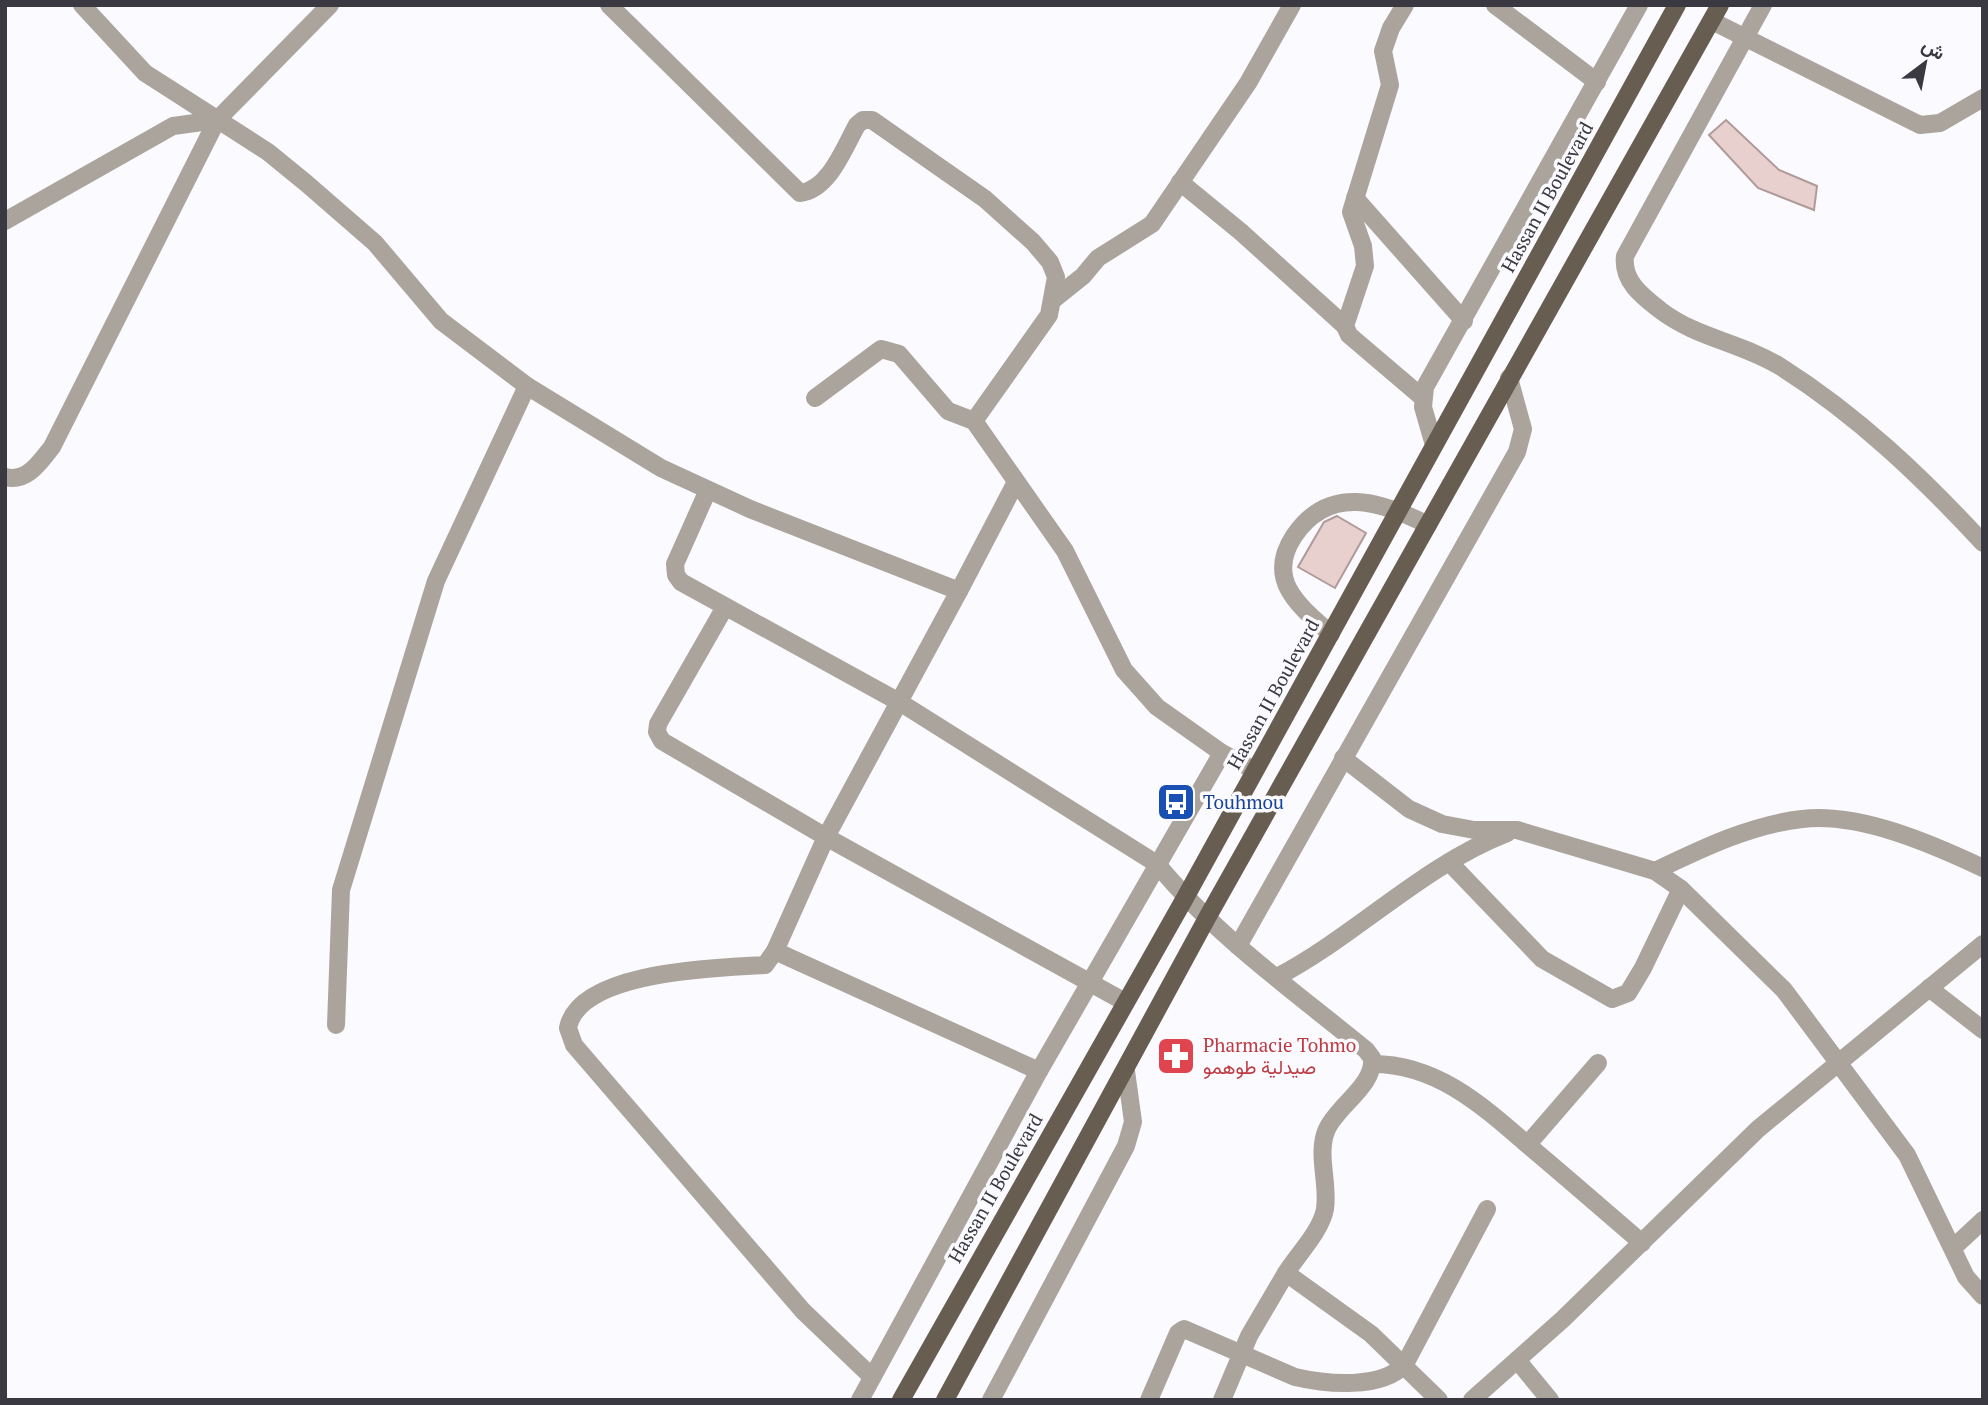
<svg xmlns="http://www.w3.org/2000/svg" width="1988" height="1405" font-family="'PT Serif',Vazirmatn,serif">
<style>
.building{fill:#e8d0cf;stroke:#b09a99;stroke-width:2}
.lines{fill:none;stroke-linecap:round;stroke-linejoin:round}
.minor{stroke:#aaa49d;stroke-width:18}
.major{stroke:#675d51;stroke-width:18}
.labels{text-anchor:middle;stroke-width:7;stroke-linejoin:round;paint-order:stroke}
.street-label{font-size:19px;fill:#3a3840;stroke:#fbfafe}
.transit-label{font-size:19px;fill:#164399;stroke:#fbfafe;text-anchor:start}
.health-label{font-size:19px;fill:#be3a42;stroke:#fbfafe;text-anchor:start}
</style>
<rect width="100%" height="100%" fill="#fbfafe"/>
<g class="building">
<path d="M1726 120 1779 170 1817 186 1814 210 1758 188 1709 135Z"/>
<path d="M1337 516 1366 533 1335 588 1298 567 1324 522Z"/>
</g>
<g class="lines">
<g class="minor">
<path d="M82 5 145 73 268 152 306 183 375 243 441 321 527 386 661 468 750 509 959 591 826 837 775 951 1039 1071"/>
<path d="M609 5 800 193C829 190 844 148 857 125L863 120H872L985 199 1033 242 1050 262 1056 277 1049 315 974 421"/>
<path d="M1405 5 1391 28 1383 51 1390 85 1351 212 1363 246 1365 266 1345 326 1349 335 1423 398"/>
<path d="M1495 5 1597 82"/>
<path d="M1763 5 1625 256C1622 281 1642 296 1660 310 1696 338 1743 343 1781 367 1857 415 1922 477 1983 543"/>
<path d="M1712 21 1920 125 1940 123 1983 98"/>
<path d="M1180 182 1241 232 1345 326"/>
<path d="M1355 198 1464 321"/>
<path d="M5 221 173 126 217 120"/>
<path d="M1053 300 1083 276 1098 258 1152 224 1248 83 1292 5"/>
<path d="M815 398 881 349 899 354 948 411 974 421 1065 551 1124 670 1157 707 1222 753 1254 770"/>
<path d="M1434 445 1423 407 1425 387 1639 5"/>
<path d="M5 477C27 483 40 462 52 447L217 120 330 5"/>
<path d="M708 490 675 564 676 575 681 582 901 703 1157 864C1216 936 1294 991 1366 1050L1372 1058C1375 1085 1338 1105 1327 1129 1316 1153 1329 1183 1325 1209 1321 1231 1298 1254 1286 1273L1371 1334 1439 1400"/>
<path d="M959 591 1016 482"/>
<path d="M725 607 658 724 657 732 662 741 826 837 1125 1002"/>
<path d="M1331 634C1299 606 1265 580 1294 536 1329 484 1381 501 1428 525"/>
<path d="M1343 758 1409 809 1442 824 1474 830H1517L1655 871 1681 889 1784 990 1907 1155 1966 1277 1983 1296"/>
<path d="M1449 862 1542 959 1612 999 1628 993 1643 968 1681 889"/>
<path d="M1655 871C1701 849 1750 825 1802 819 1859 812 1932 844 1983 868"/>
<path d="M1238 946 1517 452 1523 429 1509 378"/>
<path d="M775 951 765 965C719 968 579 970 568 1028L574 1045 803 1311 872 1377"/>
<path d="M1277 977C1357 935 1422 866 1507 833"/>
<path d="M1929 988 1983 1030"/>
<path d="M336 1025 341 890 436 581 527 386"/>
<path d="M1373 1064C1437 1064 1483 1106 1529 1146 1567 1178 1605 1211 1642 1243"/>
<path d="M1528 1144 1598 1063"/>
<path d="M1954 1247 1983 1220"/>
<path d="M1517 1360 1550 1400"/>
<path d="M860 1400 1039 1071 1222 753"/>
<path d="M991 1400 1126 1146 1133 1122 1126 1071"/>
<path d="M1149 1400 1178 1333 1184 1329 1295 1377C1325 1384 1382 1390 1405 1364L1487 1209"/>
<path d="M1222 1400 1249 1336 1286 1273"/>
<path d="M1472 1400 1563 1319 1758 1129 1983 944"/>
</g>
<g class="major">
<path d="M901 1400 1185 898 1677 5"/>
<path d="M945 1400 1207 918 1720 5"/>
</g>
</g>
<defs>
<symbol id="bus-square" viewBox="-11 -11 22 22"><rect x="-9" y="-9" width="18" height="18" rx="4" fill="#1a4fb4" stroke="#fbfafe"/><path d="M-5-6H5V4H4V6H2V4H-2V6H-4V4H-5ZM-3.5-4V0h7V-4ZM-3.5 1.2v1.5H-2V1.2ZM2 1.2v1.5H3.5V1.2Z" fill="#fff"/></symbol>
<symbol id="pharmacy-square" viewBox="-11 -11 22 22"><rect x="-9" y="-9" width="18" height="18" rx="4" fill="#e0444e" stroke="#fbfafe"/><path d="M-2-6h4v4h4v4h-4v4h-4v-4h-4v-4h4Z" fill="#fff"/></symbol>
</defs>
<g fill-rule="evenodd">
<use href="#bus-square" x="1154" y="780" width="44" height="44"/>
<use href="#pharmacy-square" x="1154" y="1034" width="44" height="44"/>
</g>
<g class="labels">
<g class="street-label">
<text transform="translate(1547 197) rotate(-61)" y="7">Hassan II Boulevard</text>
<text transform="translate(1273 694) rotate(-61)" y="7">Hassan II Boulevard</text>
<text transform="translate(995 1188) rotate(-60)" y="7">Hassan II Boulevard</text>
</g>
<g class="transit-label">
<text x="1203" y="809">Touhmou</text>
</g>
<g class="health-label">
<text x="1203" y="1052">Pharmacie Tohmo<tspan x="1203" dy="22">صيدلية طوهمو</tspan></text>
</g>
</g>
<rect width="1988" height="1405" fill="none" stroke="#3a3840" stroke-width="14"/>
<g transform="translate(1925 63) rotate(32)" stroke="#fbfafe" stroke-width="5" paint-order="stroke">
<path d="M0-5L12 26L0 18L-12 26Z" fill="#3a3840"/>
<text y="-10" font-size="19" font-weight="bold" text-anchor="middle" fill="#3a3840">ش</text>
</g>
</svg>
